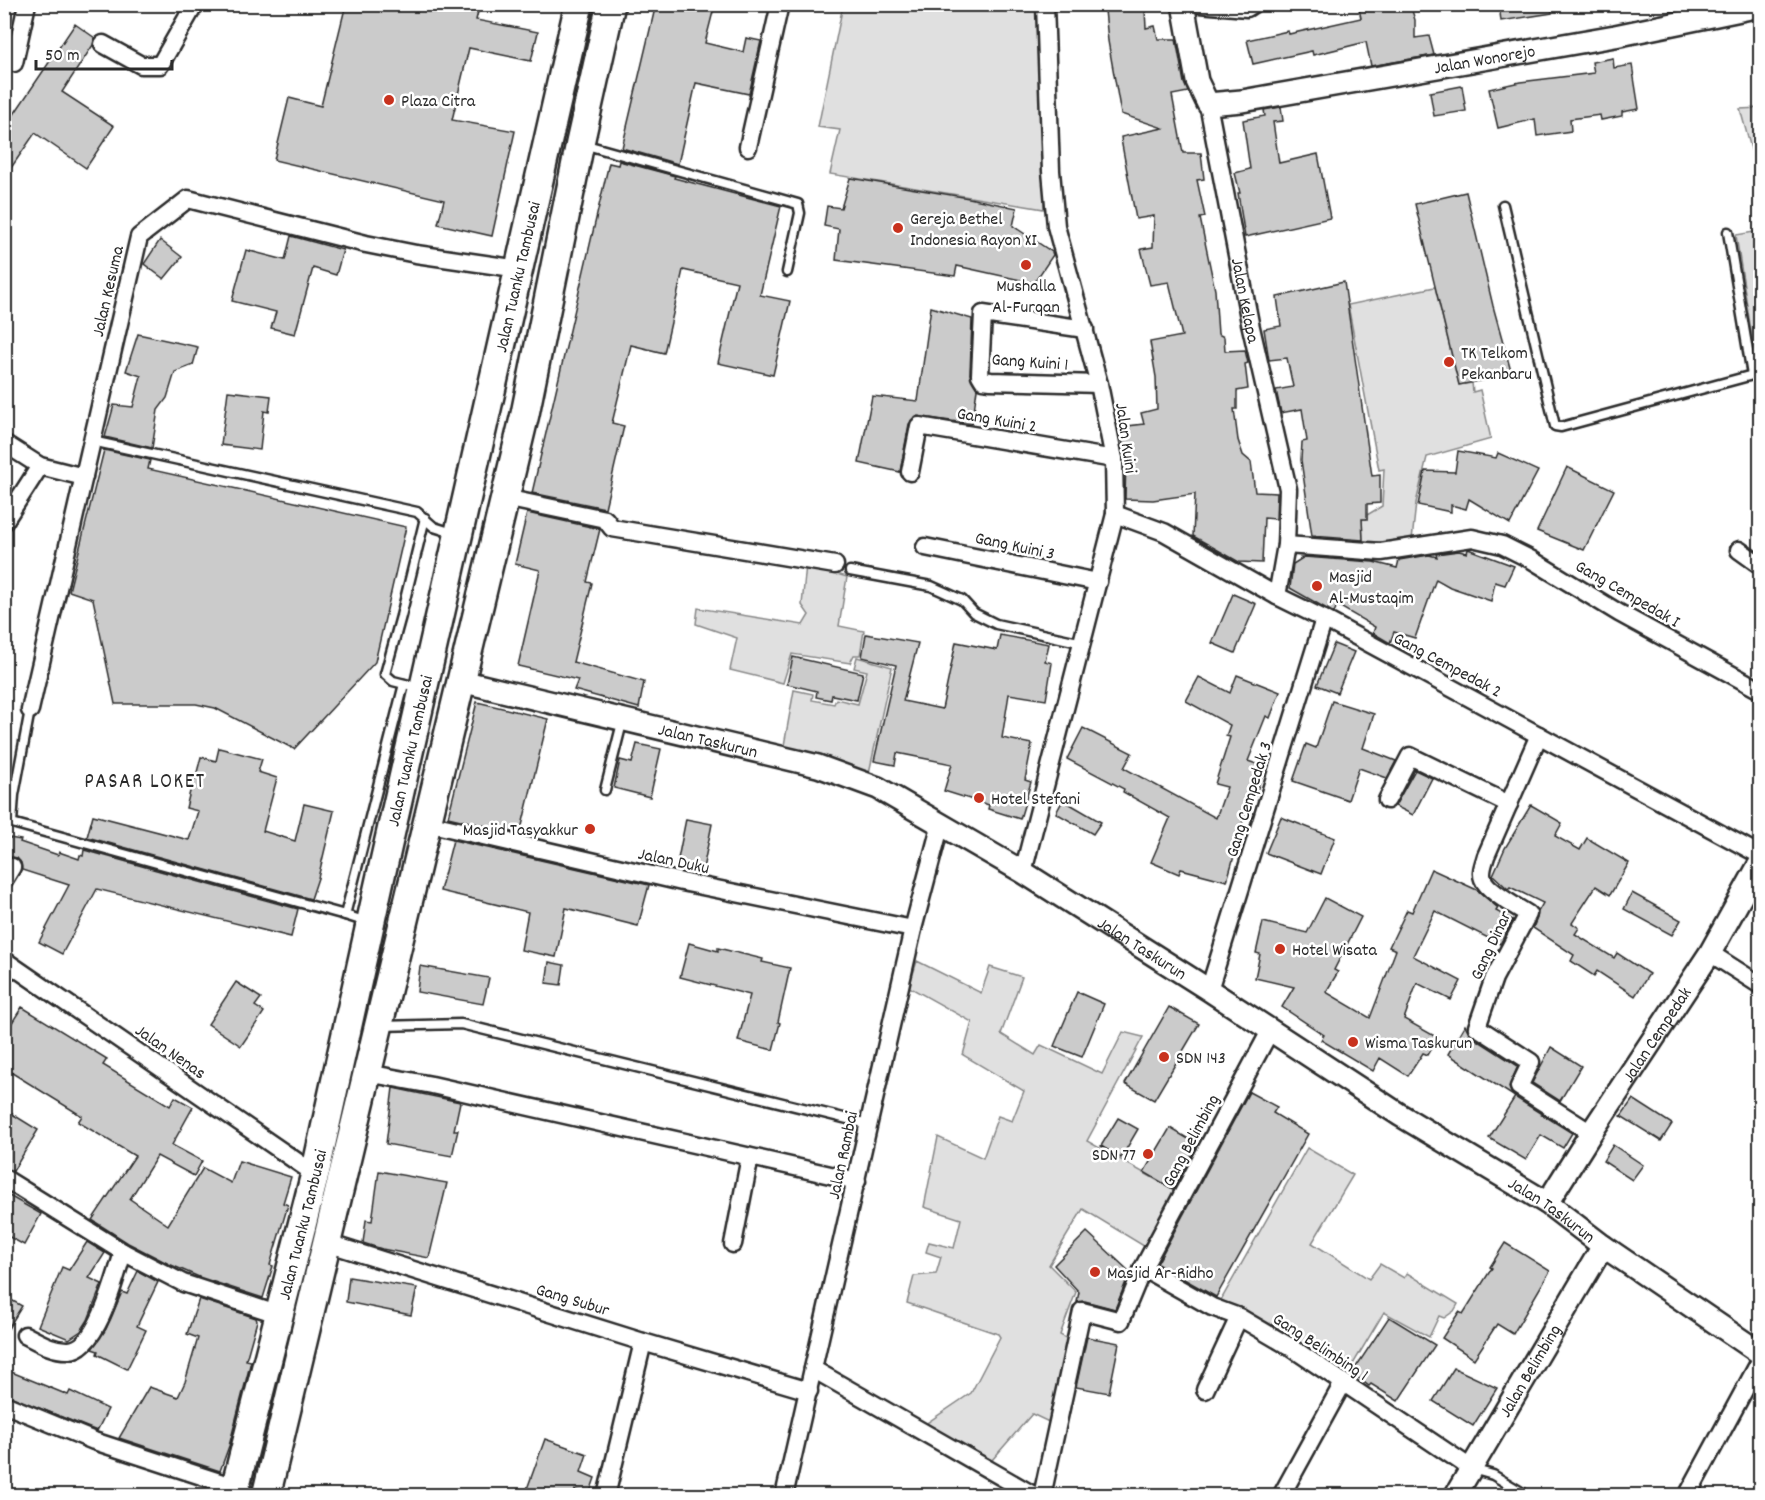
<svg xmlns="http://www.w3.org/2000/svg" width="1765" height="1500" font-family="Dekko,sans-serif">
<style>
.green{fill:#e0e0e0;stroke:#868686;stroke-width:1.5}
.building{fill:#cbcbcb;stroke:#2b2b2b;stroke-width:1.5}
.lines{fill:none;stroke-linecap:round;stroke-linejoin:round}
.service-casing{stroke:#2b2b2b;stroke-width:13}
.minor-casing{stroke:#2b2b2b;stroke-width:21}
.tertiary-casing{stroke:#2b2b2b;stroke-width:26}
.primary-casing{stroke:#2b2b2b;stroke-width:32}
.service{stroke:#fff;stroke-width:8}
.minor{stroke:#fff;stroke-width:16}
.tertiary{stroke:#fff;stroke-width:21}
.primary{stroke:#fff;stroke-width:27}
.poi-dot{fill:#c8321e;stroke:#fff;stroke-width:2}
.labels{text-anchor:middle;stroke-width:5;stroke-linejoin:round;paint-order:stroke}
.street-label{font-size:18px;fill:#2b2b2b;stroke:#fff}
.poi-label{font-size:18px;fill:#2b2b2b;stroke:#fff;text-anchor:start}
.quarter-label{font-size:21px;letter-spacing:1.5px;fill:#2b2b2b;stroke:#fff}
</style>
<rect width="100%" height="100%" fill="#fff"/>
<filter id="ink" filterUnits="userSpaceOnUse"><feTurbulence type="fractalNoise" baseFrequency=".0167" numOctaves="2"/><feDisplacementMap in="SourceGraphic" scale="12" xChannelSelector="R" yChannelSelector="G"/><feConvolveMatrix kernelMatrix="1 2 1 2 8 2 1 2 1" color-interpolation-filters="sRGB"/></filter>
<g filter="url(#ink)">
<g class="green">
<path d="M843 5H1043L1044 209 830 174 840 130 818 127Z"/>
<path d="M1760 108V167L1753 156 1740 109Z"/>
<path d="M1760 231V368L1757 369 1736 235Z"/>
<path d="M1435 287 1459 385 1472 383 1473 392 1480 390 1491 439 1427 457 1416 503 1412 540 1363 543 1362 519H1367V515L1382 506 1384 469 1379 470 1348 305Z"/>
<path d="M806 565 847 577 839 626 864 631 860 655H854L850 663 792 654 783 683 730 670 737 638 696 624 698 608 803 625 809 615 802 605Z"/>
<path d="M857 657 892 667 869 773 783 751 794 690 813 694 812 700 834 704 836 699 858 704 867 671 854 668Z"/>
<path d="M917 961 981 993 990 967 1022 977 1001 1034 1035 1055 1041 1045 1102 1074 1123 1032 1143 1037 1087 1141 1178 1192 1147 1248 1083 1209 1049 1265 1076 1292 1060 1335 1075 1343 1057 1426 1032 1414 992 1460 924 1425 971 1393 1000 1337 998 1334 907 1303 914 1276 936 1274 941 1257 926 1252 929 1242 954 1248 961 1219 924 1207 938 1137 983 1158 998 1116 1012 1121 1024 1091 963 1055 972 1022 909 987Z"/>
<path d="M1307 1148 1353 1175 1312 1243 1369 1279 1380 1264 1404 1278 1407 1273 1458 1304 1454 1311 1444 1318 1439 1316 1429 1337 1384 1312 1346 1376 1267 1326 1221 1300Z"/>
</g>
<g class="building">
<path d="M346 4H480L476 20 538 32 531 61 469 48 452 120 515 131 492 236 438 224 444 200 274 160 289 98 321 106Z"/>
<path d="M656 4H715L705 43 743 52 746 38 761 41 749 94 696 83 678 164 622 148Z"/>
<path d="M1358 4H1410L1415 20V38L1429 36 1434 55 1371 66 1366 42 1313 55 1312 51 1253 64 1247 40 1288 31 1289 34 1361 18Z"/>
<path d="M1499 4H1551L1552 13 1501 21Z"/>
<path d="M1105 10H1145L1146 28 1155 26 1158 39H1176L1184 83 1188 92 1172 95 1183 153H1201L1204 179 1197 180 1205 217 1200 218 1215 290 1218 334 1224 337 1225 351 1245 350 1248 363 1245 364 1248 389 1237 391V409H1234L1238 440 1243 455 1251 462 1255 492 1277 493 1276 519 1264 518 1262 563 1239 562 1193 536 1195 494 1153 500 1125 499 1126 457 1119 427 1144 424 1141 413 1157 409 1156 377 1150 342 1182 336 1169 282 1150 285 1141 249 1153 247 1154 216 1136 219 1122 145 1121 137 1163 128 1121 114 1108 41Z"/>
<path d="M75 24 95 38 93 45 62 92 114 126 86 168 35 133 4 178V129Z"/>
<path d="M1613 58 1614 68 1632 65 1639 109 1622 112V116L1601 120 1600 115 1570 119 1571 131 1537 136 1535 119 1498 128 1489 89 1520 82 1594 73 1592 62Z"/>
<path d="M1462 86 1466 111 1434 116 1430 92Z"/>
<path d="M1281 107 1283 121 1273 122 1279 163 1318 154 1330 218 1245 237 1238 193H1240L1235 173 1250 169 1243 120 1265 116 1264 110Z"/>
<path d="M619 161 675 176 674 178 781 206 760 295 790 301 773 375 718 363 737 282 683 270 664 353 631 345 612 423 624 426 605 508 532 493 609 163 618 165Z"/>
<path d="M850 178 969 198 1017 208 1013 226 1052 252 1053 255 1034 283 957 266 955 276 836 260 839 229 824 226 827 206 841 208Z"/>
<path d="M1466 192 1493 306 1512 375 1459 385 1415 204Z"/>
<path d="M291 236 343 250 336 275 313 268 295 334 271 328 276 312 232 301 246 250 285 260Z"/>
<path d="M160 240 182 257 164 279 144 264Z"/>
<path d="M1344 282 1372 476 1380 475V503L1367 504V519H1362L1363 540 1312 536 1301 460 1302 442 1307 441 1302 409 1281 413 1276 390 1293 387 1287 358 1269 360 1264 329 1281 326 1277 297Z"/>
<path d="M931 307 972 319 970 374 977 389 972 424 916 416 909 424 900 472 859 463 872 396 918 401Z"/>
<path d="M138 334 198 347 193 365 175 372 167 398 158 410 152 448 105 437 114 405 133 407 141 376 126 371Z"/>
<path d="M228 391 271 396 269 412 264 411 260 450 221 445Z"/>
<path d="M104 450 150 460 148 469 406 527 375 662 294 749 215 708 196 704H115L93 599 69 591Z"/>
<path d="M1458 451 1496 458 1498 453 1538 471 1510 524 1469 499 1466 509 1451 505V512L1418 505 1425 471 1455 472Z"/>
<path d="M1567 467 1614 490 1584 550 1537 531Z"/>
<path d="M527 513 600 529 587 582 592 583 573 662 644 682 639 708 574 690 578 680 518 666 540 570 515 564Z"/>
<path d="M1468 549 1514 566 1505 585 1495 582 1491 601 1450 587 1436 579 1415 638 1394 632 1390 643 1373 633 1375 627 1337 605 1334 613 1290 588 1293 564 1304 557 1373 562 1397 568 1399 560 1429 555 1437 557 1436 554 1459 551 1467 553Z"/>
<path d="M1233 594 1256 604 1235 653 1212 643Z"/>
<path d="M866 634 918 643 903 701 942 709 956 642 997 650 1000 635 1049 644 1045 661 1052 663 1046 700 1009 694 1002 738 1032 744 1025 780 1031 782 1020 819 988 809 989 805 944 791 952 764 897 753 895 765 874 761 896 665 862 657Z"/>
<path d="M1334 644 1354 652 1337 693 1317 685Z"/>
<path d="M793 657 863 673 857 700 832 695 831 700 816 697 817 691 787 684Z"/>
<path d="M1237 675 1280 692 1270 718 1266 716 1248 761 1265 767 1255 796 1252 795 1236 841 1238 842 1227 881 1181 869 1179 874 1151 862 1170 818 1123 792 1124 789 1067 759 1083 728 1132 753 1124 768 1216 818 1227 787 1215 784 1230 737 1226 736 1230 725 1186 701 1199 677 1230 693Z"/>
<path d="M1332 701 1374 714 1363 748 1396 761 1387 778 1359 768 1348 800 1293 781 1306 744 1316 748Z"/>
<path d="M477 702 548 719 520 834 448 817Z"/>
<path d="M637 744 661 749 650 797 614 788 620 760 632 763Z"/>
<path d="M219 748 262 759 258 772 277 778 263 831 295 841 304 804 334 811 318 878 311 899 87 837 93 815 189 840 198 811 186 808 193 779 195 780 201 757 216 761Z"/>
<path d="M1415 770 1432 778 1413 815 1395 806Z"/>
<path d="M1063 800 1101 822 1093 834 1056 813Z"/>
<path d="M1531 805 1562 823 1555 836 1580 850 1587 838 1629 863 1610 895 1596 886 1572 923 1579 928 1575 934 1614 958 1617 953 1649 974 1635 996 1597 971 1594 976 1571 961 1574 955 1533 928 1537 918 1538 912 1543 903 1510 887 1508 889 1493 875 1505 848Z"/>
<path d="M1281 817 1335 838 1321 874 1266 853Z"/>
<path d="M686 819 712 824 703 869 677 864Z"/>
<path d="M4 837 21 840 20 842 58 855 59 852 79 859 80 855 83 856 84 850 298 909 291 937 97 889 62 954 39 942 69 885 22 870 21 863 17 858 12 857 4 860Z"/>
<path d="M453 840 649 885 638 926 566 908 556 957 521 950 528 912 440 891Z"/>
<path d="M1431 869 1477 890 1498 908 1496 911 1513 920 1500 944 1435 911 1413 956 1461 981 1451 1000 1417 983 1404 1019 1438 1038 1428 1055 1423 1053 1408 1076 1380 1058 1373 1071 1321 1040 1324 1035 1282 1007 1294 987 1255 978 1260 954 1256 953 1263 922 1307 933 1325 898 1361 917 1334 970 1338 972 1326 992 1370 1018 1396 950 1389 947 1407 910 1412 912Z"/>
<path d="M1632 893 1681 920 1672 935 1624 909Z"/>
<path d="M689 943 718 951V948L763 959 762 962 790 968 778 1022 780 1023 773 1050 738 1041 750 995 680 977Z"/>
<path d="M549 962 564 965 561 985 546 983Z"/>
<path d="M420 966 489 978 483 1004 417 992Z"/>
<path d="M236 982 261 998 255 1006 264 1012 241 1046 208 1024Z"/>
<path d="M1077 992 1104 1004 1082 1057 1054 1046Z"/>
<path d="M22 1007 107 1059 103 1065 170 1106 175 1097 193 1107 172 1145 202 1161 194 1176 157 1156 130 1199 168 1225 203 1168 231 1183 239 1161 291 1177 283 1203 288 1205 270 1265 273 1266 263 1298 199 1277 169 1264 128 1243 92 1220 135 1156 78 1122 82 1116 4 1068V1035Z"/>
<path d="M1169 1007 1199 1024 1154 1100 1125 1084Z"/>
<path d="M1465 1025 1471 1036 1518 1066 1509 1087 1513 1096 1572 1133 1563 1148 1541 1135 1526 1160 1489 1138 1515 1097 1448 1054Z"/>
<path d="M1551 1047 1581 1066 1560 1101 1532 1083Z"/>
<path d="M393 1088 460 1102 454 1130H458L452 1156 386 1144Z"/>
<path d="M1249 1092 1277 1107 1273 1113 1308 1134 1216 1297 1157 1264Z"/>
<path d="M1633 1099 1672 1124 1661 1141 1621 1116Z"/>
<path d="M4 1109 38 1130 13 1171 4 1168Z"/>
<path d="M1118 1118 1138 1129 1121 1158 1101 1146Z"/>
<path d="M1170 1128 1197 1144 1173 1189 1144 1172Z"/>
<path d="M1613 1145 1643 1165 1632 1180 1603 1161Z"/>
<path d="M379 1171 447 1183 429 1258 382 1249 363 1243 366 1220 372 1221Z"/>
<path d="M4 1193 41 1214 24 1245 4 1234Z"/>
<path d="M1087 1232 1130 1272 1115 1309 1085 1301 1077 1302 1079 1292 1054 1265Z"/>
<path d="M87 1242 105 1253 89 1278 102 1284 88 1320 81 1331 69 1339 38 1326 62 1267 69 1270Z"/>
<path d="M1505 1243 1550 1271 1513 1334 1497 1324 1474 1359 1442 1338 1459 1312 1463 1314 1492 1268 1490 1267Z"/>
<path d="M138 1271 158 1282 137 1326 146 1330 127 1369 97 1354 98 1351 92 1349 106 1329 122 1292 127 1294Z"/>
<path d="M349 1277 417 1288 411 1315 346 1302Z"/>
<path d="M4 1296 22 1306 4 1335Z"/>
<path d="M199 1299 256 1318 257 1321 246 1360 251 1361 229 1446 220 1471 119 1438 149 1387 178 1397 185 1382 198 1338 187 1334Z"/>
<path d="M1389 1317 1435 1345 1398 1401 1371 1384 1369 1386 1352 1373Z"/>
<path d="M1087 1337 1119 1343 1109 1393 1076 1387Z"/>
<path d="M1454 1368 1497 1388 1473 1426 1433 1401Z"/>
<path d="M4 1369 68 1395 70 1391 108 1409 97 1431 4 1394Z"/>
<path d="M545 1439 587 1454 581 1472 595 1478 589 1495 575 1490 574 1496H546L527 1489Z"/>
</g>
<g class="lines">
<defs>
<g id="service">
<path d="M583 144 798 204 800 213 787 272"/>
<path d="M1503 205 1555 426 1561 427 1760 373"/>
<path d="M1728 232 1752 375"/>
<path d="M92 441 417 512 434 527 456 534"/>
<path d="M850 571 931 586 962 600 974 613 996 624 1083 643"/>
<path d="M421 688 393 681 385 674 401 616 425 518"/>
<path d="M30 710 14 795 12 823 345 915 404 684"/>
<path d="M605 790 623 719"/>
<path d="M345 915 367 922"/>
<path d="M381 1026 461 1024 868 1124"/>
<path d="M1472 1469 1493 1475 1528 1496"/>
</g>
<g id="minor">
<path d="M1199 4 1247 8 1253 4"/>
<path d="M103 44 141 65H160L195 4"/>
<path d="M14 63 27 4"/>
<path id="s1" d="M1208 104 1250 323 1288 489 1286 545 1277 596"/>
<path d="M748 147 780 4"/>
<path d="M1085 329 983 314 980 375 983 380 991 381 1099 384"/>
<path d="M4 443 40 466 84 477"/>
<path d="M910 472 919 426 1114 459"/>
<path d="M505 498 605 519 612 528 835 565"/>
<path d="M1115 514 1164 532 1277 596 1324 619 1760 855"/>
<path d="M4 522 40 466"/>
<path d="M1286 545 1381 552 1472 538 1502 545 1532 560 1619 613 1760 690"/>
<path d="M925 547 1098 582"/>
<path d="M1739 550 1760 565"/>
<path d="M30 710 139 237 188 199 366 244 416 254 519 269"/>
<path d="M1539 735 1486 856C1484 863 1480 872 1483 879 1487 891 1517 907 1528 914L1494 978 1477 1027 1531 1062 1519 1087 1591 1133"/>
<path d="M1387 800 1410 756 1509 804"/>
<path d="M427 823 682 882 913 929"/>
<path d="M1023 872 1115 514 1114 459 1099 384 1056 226 1051 171 1045 4"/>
<path d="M4 880 12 867"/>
<path d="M1710 953 1760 985"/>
<path d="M4 960 315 1174"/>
<path d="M1209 990 1324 619"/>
<path d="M367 1073 432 1085 857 1181"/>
<path d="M4 1178 123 1252 183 1283 280 1315"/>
<path d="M327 1243 643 1342 809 1391"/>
<path d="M733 1244 750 1157"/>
<path d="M1143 1268 1212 1307 1239 1317 1292 1348 1472 1469"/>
<path d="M25 1335C39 1342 53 1351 69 1350 98 1349 116 1275 123 1252"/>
<path d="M813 1369 1035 1496"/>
<path d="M1205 1390 1239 1317"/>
<path d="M4 1404 94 1441 235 1487"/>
<path d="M4 1495 6 1496"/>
<path d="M606 1496 643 1342"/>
<path d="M784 1496 913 929 941 823"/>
<path d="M1042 1496 1082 1311 1121 1321 1143 1268 1270 1031"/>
<path d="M1281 1496 1343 1383"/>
<path d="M1687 1496 1760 1361"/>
</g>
<g id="tertiary">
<path id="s2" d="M1183 4 1197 81 1208 104 1242 101 1615 36 1760 6"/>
<path id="s3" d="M461 681 818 766 878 788 1023 872 1209 990 1400 1115 1547 1203 1603 1246 1760 1353"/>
<path id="s4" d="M1547 1203 1591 1133 1710 953 1760 863"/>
<path id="s5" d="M1455 1496 1603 1246"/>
</g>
<g id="primary">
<path id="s6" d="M233 1496 315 1174 379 884 579 4"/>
<path d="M266 1496 525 414 580 143 611 4"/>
</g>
</defs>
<use href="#service" class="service-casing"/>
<use href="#minor" class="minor-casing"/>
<use href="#tertiary" class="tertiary-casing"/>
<use href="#primary" class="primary-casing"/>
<use href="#service" class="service"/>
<use href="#minor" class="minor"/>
<use href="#tertiary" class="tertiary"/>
<use href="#primary" class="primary"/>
</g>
</g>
<g class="poi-dot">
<circle cx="389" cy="100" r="6"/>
<circle cx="898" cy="228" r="6"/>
<circle cx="1026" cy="265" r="6"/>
<circle cx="1449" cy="362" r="6"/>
<circle cx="1317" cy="586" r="6"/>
<circle cx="979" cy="798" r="6"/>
<circle cx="590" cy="829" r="6"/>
<circle cx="1280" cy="949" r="6"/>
<circle cx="1353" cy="1042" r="6"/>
<circle cx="1164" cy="1057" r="6"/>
<circle cx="1148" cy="1154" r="6"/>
<circle cx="1095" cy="1272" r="6"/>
</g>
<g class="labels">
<g class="street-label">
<text dy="6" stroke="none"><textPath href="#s2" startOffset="384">Jalan Wonorejo</textPath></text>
<text dy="6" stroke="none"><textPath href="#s6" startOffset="1252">Jalan Tuanku Tambusai</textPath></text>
<text transform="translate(107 291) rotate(-77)" y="6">Jalan Kesuma</text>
<text dy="6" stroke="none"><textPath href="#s1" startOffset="200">Jalan Kelapa</textPath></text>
<text transform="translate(1030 361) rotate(4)" y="6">Gang Kuini 1</text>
<text transform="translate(997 419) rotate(10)" y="6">Gang Kuini 2</text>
<text transform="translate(1127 438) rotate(82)" y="6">Jalan Kuini</text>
<text transform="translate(1015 545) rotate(12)" y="6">Gang Kuini 3</text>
<text transform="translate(1628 593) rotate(30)" y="6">Gang Cempedak I</text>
<text transform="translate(1448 664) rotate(28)" y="6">Gang Cempedak 2</text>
<text dy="6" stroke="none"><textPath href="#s3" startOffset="254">Jalan Taskurun</textPath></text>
<text dy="6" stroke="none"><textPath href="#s6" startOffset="766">Jalan Tuanku Tambusai</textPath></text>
<text transform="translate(1248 799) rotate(-73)" y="6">Gang Cempedak 3</text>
<text transform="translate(674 860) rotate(12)" y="6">Jalan Duku</text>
<text transform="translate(1490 945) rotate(-65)" y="6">Gang Dinar</text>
<text dy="6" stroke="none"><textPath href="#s3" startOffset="740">Jalan Taskurun</textPath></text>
<text dy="6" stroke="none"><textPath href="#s4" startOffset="201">Jalan Cempedak</textPath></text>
<text transform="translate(171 1051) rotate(35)" y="6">Jalan Nenas</text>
<text transform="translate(1190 1140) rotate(-62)" y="6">Gang Belimbing</text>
<text transform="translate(842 1155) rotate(-78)" y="6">Jalan Rambai</text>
<text dy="6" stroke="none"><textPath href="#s3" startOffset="1226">Jalan Taskurun</textPath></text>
<text dy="6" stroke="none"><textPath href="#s6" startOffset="280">Jalan Tuanku Tambusai</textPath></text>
<text transform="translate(573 1299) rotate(17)" y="6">Gang Subur</text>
<text transform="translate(1321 1346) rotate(33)" y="6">Gang Belimbing 1</text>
<text dy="6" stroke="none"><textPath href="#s5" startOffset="146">Jalan Belimbing</textPath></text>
</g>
<g class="poi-label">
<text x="401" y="106">Plaza Citra</text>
<text x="910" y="224">Gereja Bethel<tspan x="910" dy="21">Indonesia Rayon XI</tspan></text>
<text x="1026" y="291" text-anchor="middle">Mushalla<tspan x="1026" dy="21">Al-Furqan</tspan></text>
<text x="1461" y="358">TK Telkom<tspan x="1461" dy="21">Pekanbaru</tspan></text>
<text x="1329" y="582">Masjid<tspan x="1329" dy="21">Al-Mustaqim</tspan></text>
<text x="991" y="804">Hotel Stefani</text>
<text x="578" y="835" text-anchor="end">Masjid Tasyakkur</text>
<text x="1292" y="955">Hotel Wisata</text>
<text x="1365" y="1048">Wisma Taskurun</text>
<text x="1176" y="1063">SDN 143</text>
<text x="1136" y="1160" text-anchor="end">SDN 77</text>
<text x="1107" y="1278">Masjid Ar-Ridho</text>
</g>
<g class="quarter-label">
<text x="145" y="787">PASAR LOKET</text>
</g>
</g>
<rect width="1765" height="1500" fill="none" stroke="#fff" stroke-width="24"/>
<rect x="12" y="12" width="1741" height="1476" fill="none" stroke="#2b2b2b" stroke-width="2" filter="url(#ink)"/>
<path d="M36 60v9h136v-9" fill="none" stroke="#2b2b2b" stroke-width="3"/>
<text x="45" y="60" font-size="18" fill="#2b2b2b" stroke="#ffffff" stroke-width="4.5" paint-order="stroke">50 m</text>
</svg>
